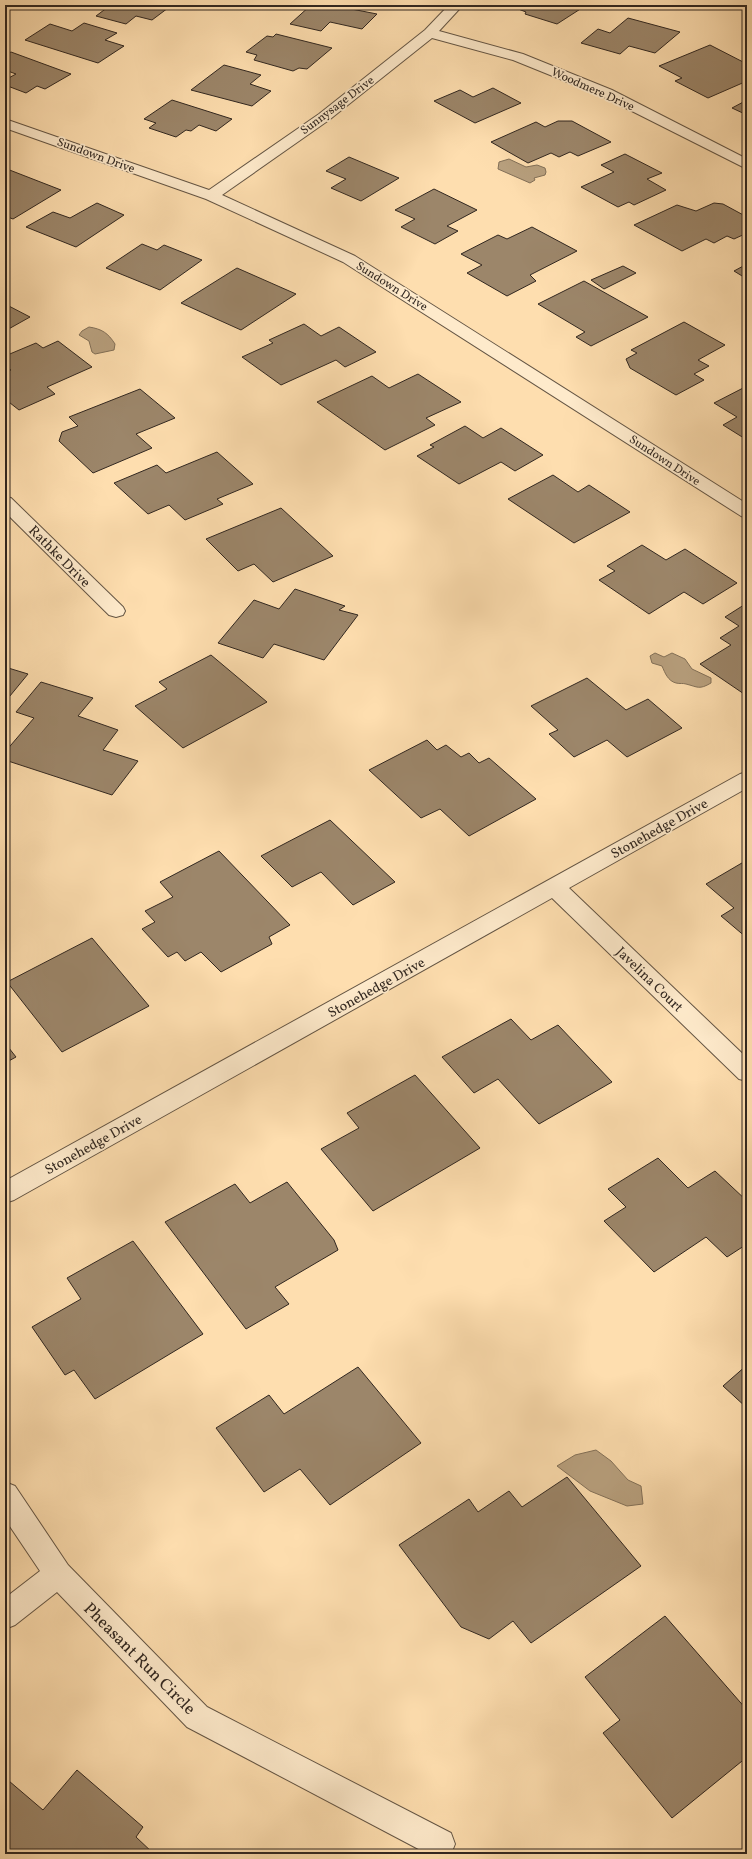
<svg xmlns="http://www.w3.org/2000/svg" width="752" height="1859" font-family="Vollkorn,serif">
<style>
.water{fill:#b8a07e;stroke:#827058}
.building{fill:#9c866a;stroke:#312720}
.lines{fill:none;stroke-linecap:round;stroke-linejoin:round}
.minor-casing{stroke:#645544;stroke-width:2}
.minor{fill:#feeacb;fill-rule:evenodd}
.labels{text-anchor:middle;stroke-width:3.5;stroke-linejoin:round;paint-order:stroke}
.far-street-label{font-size:12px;fill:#312720;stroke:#feeacb}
.street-label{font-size:14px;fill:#312720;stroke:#feeacb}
.near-street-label{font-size:17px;fill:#312720;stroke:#feeacb}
</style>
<rect width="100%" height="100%" fill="#fedeaf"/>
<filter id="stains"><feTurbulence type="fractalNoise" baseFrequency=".005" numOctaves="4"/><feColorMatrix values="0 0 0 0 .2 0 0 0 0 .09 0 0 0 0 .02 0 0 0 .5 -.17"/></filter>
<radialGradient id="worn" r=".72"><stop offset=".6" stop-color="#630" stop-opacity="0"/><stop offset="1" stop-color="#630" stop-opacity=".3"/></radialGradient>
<g class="water">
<path d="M509 159 526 167 537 165 545 168 546 172 545 175 534 178 535 180 530 183 498 169 499 162Z"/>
<path d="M89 327C102 329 108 333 115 344L114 350 95 354 92 352 89 341 79 335 82 331Z"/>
<path d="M655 653 664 657 672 653 685 659 692 669 711 678V683C699 690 698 687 686 684 683 683 680 684 676 683 668 681 665 673 662 666L652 663 650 656Z"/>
<path d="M596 1450 611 1461 628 1480 641 1486 643 1504 627 1506 590 1491 557 1466 575 1455Z"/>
</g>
<g class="building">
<path d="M101 5H172L152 20 136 16 126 24 96 16 108 7Z"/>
<path d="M311 5H331L377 14 362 29 330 22 321 31 290 24Z"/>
<path d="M517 5H583L585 6 557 24 525 14 526 12 513 7Z"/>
<path d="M628 18 680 32 655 53 629 46 620 54 581 43 598 29 610 33Z"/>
<path d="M84 23 117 33 105 40 124 46 98 63 25 40 50 24 72 31Z"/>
<path d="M276 34 332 48 307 69 299 68 293 71 254 60 257 55 246 52 267 36 273 37Z"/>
<path d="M710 45 747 64V81L708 98 675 81 682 78 659 66Z"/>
<path d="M11 52 71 74 45 89 37 86 26 93 5 85V80L16 74 5 70V55Z"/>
<path d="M224 65 261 75 250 84 271 91 252 106 191 90Z"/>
<path d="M493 88 521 103 475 123 434 101 460 90 473 97Z"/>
<path d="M172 100 232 119 216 131 199 125 191 131 186 130 176 137 149 128 156 123 144 119Z"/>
<path d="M747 100V115L732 108Z"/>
<path d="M558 121H572L611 142 578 156 570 152 559 157 551 153 528 163 491 142 536 122 545 127Z"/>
<path d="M625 154 662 173 647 179 666 190 634 205 629 202 618 207 581 187 614 172 601 165Z"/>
<path d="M349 157 399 178 361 201 331 188 346 179 326 171Z"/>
<path d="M7 169 61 190 13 219 5 216V170Z"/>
<path d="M434 189 477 210 447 226 458 231 435 244 401 227 415 219 395 210Z"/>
<path d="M97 203 124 215 76 247 26 227 53 212 70 218Z"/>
<path d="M714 203 723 204 747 217V233L734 239 727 236 714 243 706 239 682 251 634 225 677 205 696 211Z"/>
<path d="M532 227 577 251 530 275 536 281 507 296 467 273 482 265 461 254 498 235 507 239Z"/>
<path d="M142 244 157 250 164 245 202 260 160 290 106 268Z"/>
<path d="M747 264V279L734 271Z"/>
<path d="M623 266 636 273 604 289 591 280Z"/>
<path d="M237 268 296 294 241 330 181 303Z"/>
<path d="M584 281 648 317 591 346 576 337 585 332 538 304Z"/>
<path d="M5 304 30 317 5 331Z"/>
<path d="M684 322 725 345 698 360 709 366 694 374 704 380 676 395 630 368 626 359 637 353 631 350Z"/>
<path d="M304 324 321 336 339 327 376 352 345 367 336 360 281 385 242 357 273 343 269 340Z"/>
<path d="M58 341 92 367 47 387 55 394 19 410 5 399V373L11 370 5 366V356L36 343 43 348Z"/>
<path d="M418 374 461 402 426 418 435 425 385 450 317 402 372 376 389 388Z"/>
<path d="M747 386V440L723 425 737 417 714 403Z"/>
<path d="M140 389 175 418 136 434 152 448 93 473 59 441 62 432 78 426 69 417Z"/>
<path d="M465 426 483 438 501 428 543 455 515 471 501 462 459 484 417 456 434 447 430 445Z"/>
<path d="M217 452 253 484 217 499 223 504 185 520 169 505 148 514 114 483 157 465 166 473Z"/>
<path d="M553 475 578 492 589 485 630 512 574 543 508 499Z"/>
<path d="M281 508 333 556 273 582 254 564 238 571 206 539Z"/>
<path d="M642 545 666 560 685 549 737 583 703 604 684 592 649 614 599 580 615 571 607 566Z"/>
<path d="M295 589 345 606 339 610 358 615 324 660 274 644 263 658 218 643 254 600 279 609Z"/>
<path d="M747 603V696L700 664 731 645 720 638 739 626 725 617Z"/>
<path d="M211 655 267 702 183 748 135 706 167 689 159 682Z"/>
<path d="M5 667 28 674 5 702Z"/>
<path d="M587 678 626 710 648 699 682 728 627 757 607 740 574 757 549 734 558 730 531 706Z"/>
<path d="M41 682 93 698 78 716 118 730 103 750 138 761 112 795 5 760V752L34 718 16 712Z"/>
<path d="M427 740 437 750 446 745 461 757 469 753 479 763 489 758 536 799 469 836 440 809 421 818 369 770Z"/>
<path d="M330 820 395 882 353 905 321 872 292 887 261 856Z"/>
<path d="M219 851 290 925 269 937 272 944 221 972 201 952 185 961 177 952 168 957 142 929 155 922 145 911 173 897 160 882Z"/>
<path d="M747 860V938L721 916 734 908 706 884Z"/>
<path d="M92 938 149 1006 62 1052 7 982Z"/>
<path d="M511 1019 531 1040 558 1025 612 1082 539 1124 498 1079 474 1093 442 1057Z"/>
<path d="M5 1043 16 1057 5 1063Z"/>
<path d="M415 1075 480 1148 373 1211 321 1149 359 1128 347 1113Z"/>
<path d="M658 1158 688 1188 715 1171 747 1201V1244L727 1257 706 1237 654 1272 604 1221 626 1207 608 1189Z"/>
<path d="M287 1182 334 1240 338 1250 275 1287 289 1304 246 1329 165 1222 235 1184 250 1203Z"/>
<path d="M133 1241 203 1334 95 1399 74 1370 65 1375 32 1327 81 1299 67 1278Z"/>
<path d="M747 1365V1408L723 1386Z"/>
<path d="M358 1367 421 1443 330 1505 300 1469 264 1492 216 1428 269 1395 284 1414Z"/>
<path d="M567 1477 641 1566 531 1643 513 1621 489 1639 461 1627 399 1545 469 1499 478 1512 509 1491 522 1507Z"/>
<path d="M665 1616 747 1710V1757L672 1818 603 1733 620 1720 585 1677Z"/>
<path d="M77 1770 143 1827 136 1837 154 1854H5V1785L9 1781 43 1810Z"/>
</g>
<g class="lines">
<defs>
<g id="minor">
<path d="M5 5H14L12 8 5 10Z"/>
<path d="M449 5H463L439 31 523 54 612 90 747 159V169L602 96 513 60 432 38 329 120 222 195 355 256 747 504V518L741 516 343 262 206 199 5 128V119L209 190 319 114 425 30Z"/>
<path d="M5 497 11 498 123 607 125 611 123 615 116 617 109 615 5 512Z"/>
<path d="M747 772V788L569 888 747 1058V1081L739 1079 552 898 14 1200 5 1203V1181L740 774Z"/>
<path d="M5 1482 15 1486 68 1565 207 1707 451 1833 455 1844 451 1854H428L187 1727 57 1592 15 1625 5 1629V1598L40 1571 5 1519Z"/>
</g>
</defs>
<use href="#minor" class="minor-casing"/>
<use href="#minor" class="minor"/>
</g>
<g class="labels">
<g class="far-street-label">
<text transform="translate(593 89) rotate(24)" y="4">Woodmere Drive</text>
<text transform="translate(337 105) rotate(-37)" y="4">Sunnysage Drive</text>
<text transform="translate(96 155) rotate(20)" y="4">Sundown Drive</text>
<text transform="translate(392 286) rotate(32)" y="4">Sundown Drive</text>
<text transform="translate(665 460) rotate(33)" y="4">Sundown Drive</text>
</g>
<g class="street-label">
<text transform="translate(60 556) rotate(45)" y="5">Rathke Drive</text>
<text transform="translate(659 828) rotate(-29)" y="5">Stonehedge Drive</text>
<text transform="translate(650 979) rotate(44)" y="5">Javelina Court</text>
<text transform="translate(376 987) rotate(-29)" y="5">Stonehedge Drive</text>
<text transform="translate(93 1144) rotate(-29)" y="5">Stonehedge Drive</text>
</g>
<g class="near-street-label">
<text transform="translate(140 1658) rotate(45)" y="6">Pheasant Run Circle</text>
</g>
</g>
<rect width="752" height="1859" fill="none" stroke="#fedeaf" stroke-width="20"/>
<rect x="6" y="6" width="740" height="1847" fill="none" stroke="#312720" stroke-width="2"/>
<rect x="10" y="10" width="732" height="1839" fill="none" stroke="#312720"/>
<rect width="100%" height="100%" filter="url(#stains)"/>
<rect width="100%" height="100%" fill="url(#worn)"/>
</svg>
